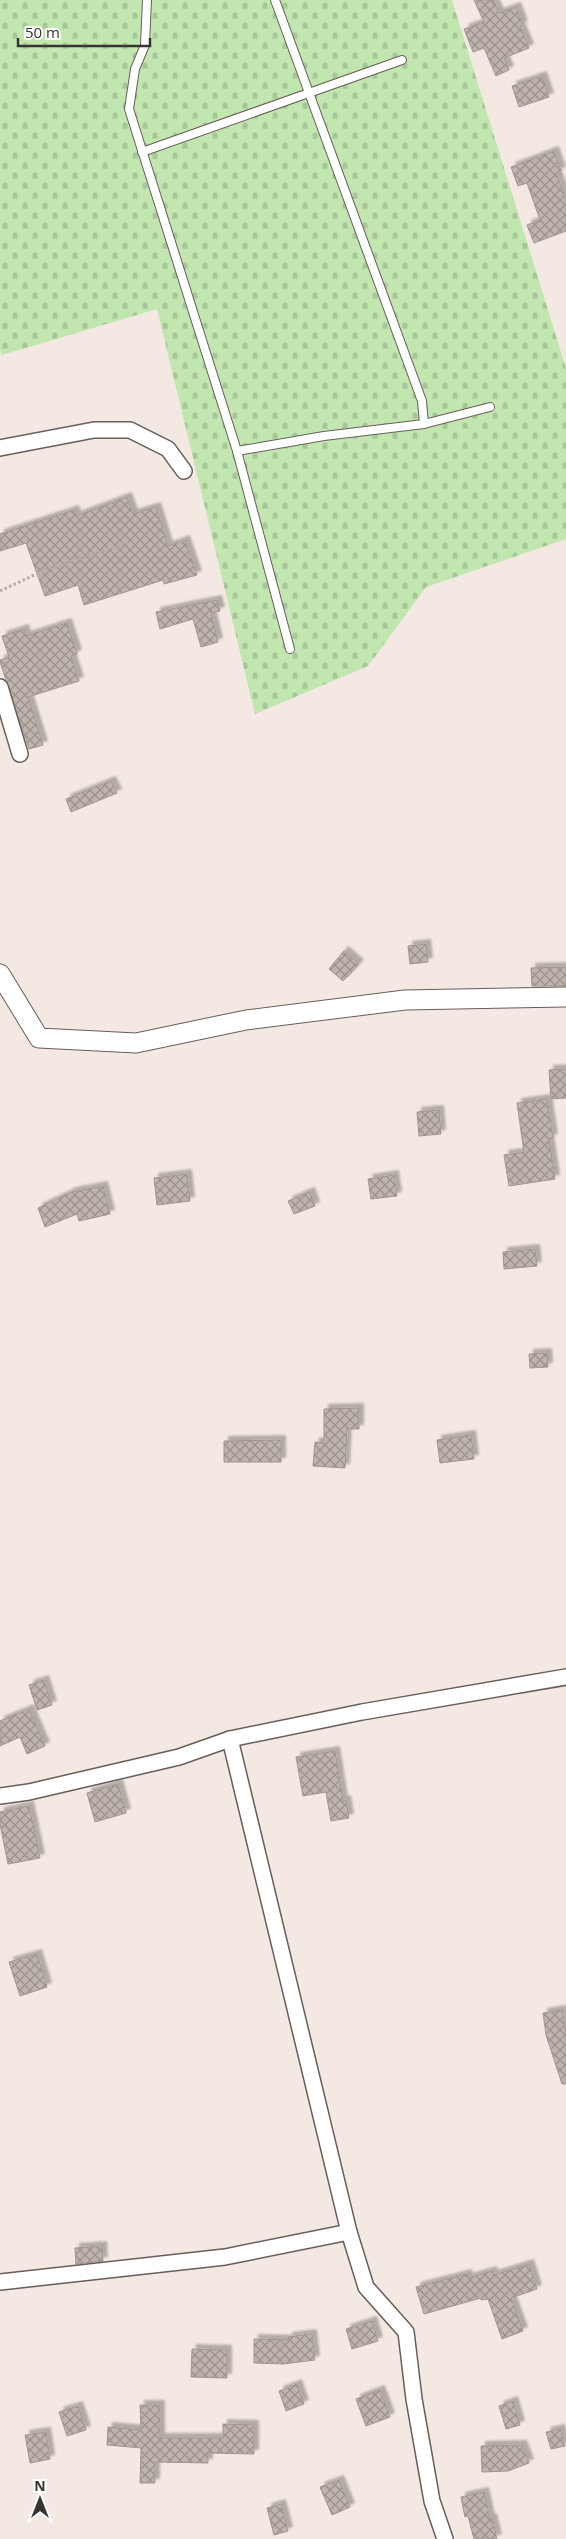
<svg xmlns="http://www.w3.org/2000/svg" width="566" height="2539" font-family="'Open Sans',sans-serif">
<style>
.cemetery{fill:url(#cemetery-stones)}
.building{fill:url(#building-cross-hatch);stroke:#a09690;filter:url(#shadow)}
.lines{fill:none;stroke-linecap:round;stroke-linejoin:round}
.service-casing{stroke:#685e59;stroke-width:10}
.minor-casing{stroke:#685e59;stroke-width:18}
.tertiary-casing{stroke:#685e59;stroke-width:21}
.path{stroke:#b4aba6;stroke-width:3;stroke-dasharray:2.5 2.5;stroke-linecap:butt}
.service{stroke:#fff;stroke-width:8}
.minor{stroke:#fff;stroke-width:15}
.tertiary{stroke:#fff;stroke-width:19}
</style>
<defs>
<pattern id="cemetery-stones" width="16" height="16" patternUnits="userSpaceOnUse" patternTransform="scale(1.25)"><rect width="16" height="16" fill="#c2e6b0"/><path d="M2 7V4a2 2 0 0 1 4 0v3zM10 15v-3a2 2 0 0 1 4 0v3z" fill="#a7c698"/></pattern>
<pattern id="building-cross-hatch" width="8" height="8" patternUnits="userSpaceOnUse" patternTransform="scale(1.25)"><rect width="8" height="8" fill="#beb3ad"/><path d="M0 0l8 8M0 8l8-8" fill="none" stroke="#9b928d"/></pattern>
<filter id="shadow"><feDropShadow dx="4.5" dy="-4.5" stdDeviation="1" flood-color="#0004"/></filter>
</defs>
<rect width="100%" height="100%" fill="#f3e8e2"/>
<path class="cemetery" d="M0 0H452L566 368V539L426 587 368 666 255 714 157 309 2 355 0 350Z"/>
<g class="building">
<path d="M474 0H493L499 13 516 7 523 25 520 26 529 48 504 58 509 70 496 76 484 48 473 52 464 29 484 22Z"/>
<path d="M542 76 549 97 519 107 512 86Z"/>
<path d="M554 151 561 171 556 173 566 199V231L534 243 527 225 540 220 527 183 518 186 511 167Z"/>
<path d="M127 497 133 514 156 507 168 546 185 540 197 575 164 584 163 580 84 605 78 585 45 596 26 543 0 551V534L74 510 76 516Z"/>
<path d="M217 600 220 611 211 613 218 642 201 647 193 619 160 629 156 612Z"/>
<path d="M67 623 77 654 71 656 79 681 28 697 43 745 29 749 0 662V660L9 657 2 636 24 629 26 636Z"/>
<path d="M111 781 117 793 71 812 66 799Z"/>
<path d="M426 944 428 962 410 964 408 946Z"/>
<path d="M344 951 359 964 343 981 329 969Z"/>
<path d="M566 967V986H532L531 968Z"/>
<path d="M566 1069V1098L551 1099 549 1070Z"/>
<path d="M547 1099 553 1138 549 1139 555 1179 509 1186 504 1155 524 1152 517 1103Z"/>
<path d="M439 1110 441 1134 419 1136 417 1112Z"/>
<path d="M187 1174 190 1201 157 1205 154 1178Z"/>
<path d="M394 1175 397 1196 371 1199 368 1179Z"/>
<path d="M103 1186 110 1214 79 1221 77 1214 45 1227 38 1208 72 1192Z"/>
<path d="M310 1192 315 1206 294 1214 288 1201Z"/>
<path d="M535 1249 537 1266 504 1269 503 1252Z"/>
<path d="M547 1353 548 1367 530 1368 529 1354Z"/>
<path d="M359 1408V1429H347L345 1468 313 1466 315 1442 324 1443V1409Z"/>
<path d="M471 1435 474 1459 440 1463 437 1440Z"/>
<path d="M281 1440V1462H224V1441Z"/>
<path d="M44 1680 52 1705 37 1710 29 1685Z"/>
<path d="M29 1709 45 1746 27 1754 20 1737 0 1746V1721Z"/>
<path d="M335 1751 343 1801 346 1800 349 1818 331 1821 326 1792 303 1796 296 1757Z"/>
<path d="M118 1784 126 1813 95 1822 87 1793Z"/>
<path d="M29 1806 40 1858 8 1864 0 1824V1812Z"/>
<path d="M37 1954 47 1987 20 1996 9 1962Z"/>
<path d="M562 2010 566 2033V2084H562L546 2035 543 2013Z"/>
<path d="M102 2246 103 2261 76 2264 75 2248Z"/>
<path d="M529 2264 537 2289 511 2298 523 2331 502 2339 488 2299 481 2300V2298L424 2314 416 2287 467 2274 468 2278 492 2271 493 2275Z"/>
<path d="M372 2321 378 2341 352 2349 346 2329Z"/>
<path d="M312 2334 315 2360 283 2364 254 2363V2339L288 2340V2337Z"/>
<path d="M192 2349 227 2350V2378L191 2377Z"/>
<path d="M297 2384 304 2404 286 2411 279 2391Z"/>
<path d="M380 2390 390 2417 366 2426 356 2399Z"/>
<path d="M513 2401 520 2425 506 2429 499 2406Z"/>
<path d="M140 2405H160V2438H223V2424L254 2425V2454L208 2453V2463L155 2462V2483H140L141 2448 107 2445 108 2427 141 2430Z"/>
<path d="M78 2406 86 2430 67 2436 59 2412Z"/>
<path d="M560 2429 565 2446 551 2449 546 2432Z"/>
<path d="M46 2432 50 2459 30 2463 25 2435Z"/>
<path d="M522 2445 529 2463 508 2471 482 2472 481 2446Z"/>
<path d="M339 2480 350 2507 332 2515 320 2487Z"/>
<path d="M484 2492 490 2519 492 2518 497 2539H474L468 2516 465 2517 461 2497Z"/>
<path d="M281 2504 288 2531 274 2535 267 2508Z"/>
</g>
<g class="lines">
<defs>
<g id="service">
<path d="M147 0 145 45 135 69 129 109 237 451 290 649"/>
<path d="M275 0 422 401 424 424"/>
<path d="M142 152 402 60"/>
<path d="M237 451 324 436 424 424 490 407"/>
</g>
<g id="minor">
<path d="M0 448 94 430H130L168 449 184 471"/>
<path d="M0 687 20 754"/>
<path d="M230 1739 349 2232 366 2287 406 2332 414 2399 432 2501 445 2539"/>
<path d="M0 1796 29 1792 179 1757 230 1739 362 1712 566 1677"/>
<path d="M0 2282 225 2257 349 2232"/>
</g>
<path id="tertiary" d="M0 974 39 1038 136 1043 246 1020 405 1000 566 997"/>
</defs>
<use href="#service" class="service-casing"/>
<use href="#minor" class="minor-casing"/>
<use href="#tertiary" class="tertiary-casing"/>
<path class="path" d="M0 591 45 570 129 542"/>
<use href="#service" class="service"/>
<use href="#minor" class="minor"/>
<use href="#tertiary" class="tertiary"/>
</g>
<g transform="translate(40 2499)" stroke="#ffffff" stroke-width="4" paint-order="stroke">
<path d="M0-4L9 19L0 12L-9 19Z" fill="#383431"/>
<text y="-8" font-size="14" font-weight="bold" text-anchor="middle" fill="#383431">N</text>
</g>
<path d="M18 38v8h132v-8" fill="none" stroke="#383431" stroke-width="2.5"/>
<text x="25" y="38" font-size="15" fill="#383431" stroke="#ffffff" stroke-width="4" paint-order="stroke">50 m</text>
</svg>
